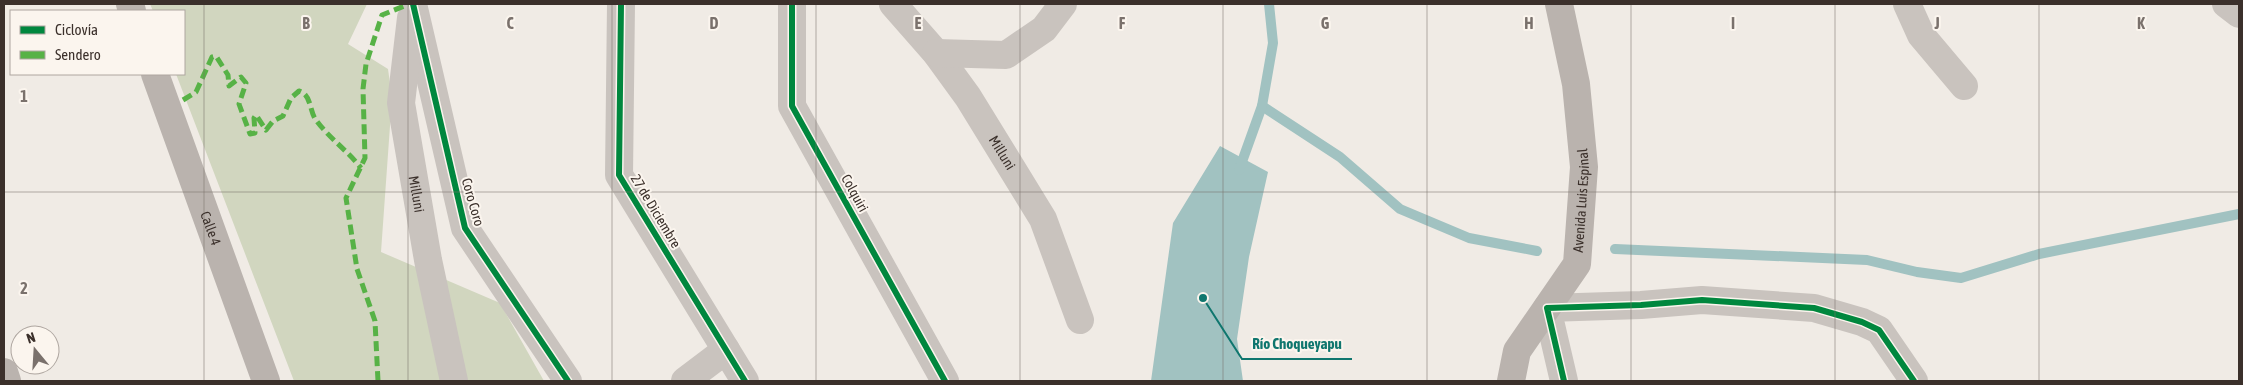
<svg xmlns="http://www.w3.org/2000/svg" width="2243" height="385" font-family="'Asap Condensed',sans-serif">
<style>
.green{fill:#d1d6bf}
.water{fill:#a1c2c1}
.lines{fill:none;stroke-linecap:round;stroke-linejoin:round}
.stream{stroke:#a1c2c1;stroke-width:10}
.street{stroke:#c9c3be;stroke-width:28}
.secondary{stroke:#bab3ae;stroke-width:28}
.quiet{stroke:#57b246;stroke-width:5;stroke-dasharray:10 5;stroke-linecap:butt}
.cycleway-casing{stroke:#fbf5ee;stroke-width:9}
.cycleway{stroke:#00873e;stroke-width:6}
.grid{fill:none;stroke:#7a716c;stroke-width:1;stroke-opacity:0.55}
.labels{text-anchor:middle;stroke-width:4;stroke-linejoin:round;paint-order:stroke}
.street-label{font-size:14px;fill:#3b302b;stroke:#fbf5ee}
.grid-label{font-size:16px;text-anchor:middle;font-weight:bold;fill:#7a716c;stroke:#fbf5ee;stroke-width:4;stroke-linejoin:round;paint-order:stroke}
.leader{fill:none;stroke:#0f766e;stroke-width:2}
.callout-dot{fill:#0f766e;stroke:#fbf5ee;stroke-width:2}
.callout-label{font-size:15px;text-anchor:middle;font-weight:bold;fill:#0f766e;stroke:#fbf5ee;stroke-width:4;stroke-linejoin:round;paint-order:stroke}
</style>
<rect width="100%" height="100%" fill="#f0ebe5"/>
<path class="green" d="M150 4H367L348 44 388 69 392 98 381 252 500 303 544 381H294L176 74H184V11H153Z"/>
<path class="water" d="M1220 146 1268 172 1249 257 1237 339 1243 381H1151L1173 223Z"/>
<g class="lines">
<g class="stream">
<path d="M1262 106 1340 157 1400 209 1469 238 1537 251"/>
<path d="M1239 170 1262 106 1273 43 1269 4"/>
<path d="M1615 249 1867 260 1917 272 1961 278 2039 254 2239 214"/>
</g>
<g class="street">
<path d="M413 4 465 228 568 381"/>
<path d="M621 4 619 175 745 381"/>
<path d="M792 4V106L945 381"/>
<path id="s1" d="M893 4 936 53 968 97 1043 219 1080 320"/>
<path d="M1907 4 1921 35 1964 86"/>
<path d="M2226 4 2239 14"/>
<path id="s2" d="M411 18 401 103 428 260 454 381"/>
<path d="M936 53 1006 55 1044 29 1063 4"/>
<path d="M685 381 726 350"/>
<path d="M1564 381 1547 308 1641 305 1702 300 1814 308 1862 322 1879 330 1914 381"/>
</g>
<g class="secondary">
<path d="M130 4 132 11"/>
<path id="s3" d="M155 74 266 381"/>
<path d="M4 372 7 381"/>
<path id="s4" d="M1511 381 1517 351 1577 264 1584 167 1576 84 1559 4"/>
</g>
<g class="quiet">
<path d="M183 100 196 92 212 57 216 56 228 75 229 86 241 77 246 83 239 104 250 134 255 133 254 118 256 115 266 130 273 121 283 116 291 98 299 91C312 95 309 111 316 120 329 138 348 151 361 168"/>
<path d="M378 381 375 321 357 269 346 198 365 158 363 89 366 64 382 15 409 4"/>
</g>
<defs>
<g id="cycleway">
<path d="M413 4 465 228 568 381"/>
<path d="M621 4 619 175 745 381"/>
<path d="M792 4V106L945 381"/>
<path d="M1564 381 1547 308 1641 305 1702 300 1814 308 1862 322 1879 330 1914 381"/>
</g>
</defs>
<use href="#cycleway" class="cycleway-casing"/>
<use href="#cycleway" class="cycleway"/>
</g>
<path class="grid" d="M204 4V381M408 4V381M612 4V381M816 4V381M1020 4V381M1223 4V381M1427 4V381M1631 4V381M1835 4V381M2039 4V381M4 192H2239"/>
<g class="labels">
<g class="street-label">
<text dy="5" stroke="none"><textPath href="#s1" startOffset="185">Milluni</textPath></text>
<text dy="5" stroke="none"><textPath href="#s2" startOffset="178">Milluni</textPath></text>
<text transform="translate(855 193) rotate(61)" y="5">Colquiri</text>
<text dy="5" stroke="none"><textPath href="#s4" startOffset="200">Avenida Luis Espinal</textPath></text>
<text transform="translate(473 202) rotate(74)" y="5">Coro Coro</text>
<text transform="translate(656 211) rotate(59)" y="5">27 de Diciembre</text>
<text dy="5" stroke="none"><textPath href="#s3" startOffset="164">Calle 4</textPath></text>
</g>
</g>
<g class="grid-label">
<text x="306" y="29">B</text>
<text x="510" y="29">C</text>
<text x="714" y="29">D</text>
<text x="918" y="29">E</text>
<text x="1122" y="29">F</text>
<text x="1325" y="29">G</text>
<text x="1529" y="29">H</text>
<text x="1733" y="29">I</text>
<text x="1937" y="29">J</text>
<text x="2141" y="29">K</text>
<text x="24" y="102">1</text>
<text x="24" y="294">2</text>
</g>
<path class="leader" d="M1203 298L1242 359H1352"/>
<circle class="callout-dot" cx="1203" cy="298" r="5"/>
<g class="callout-label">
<text x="1297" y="349">Río Choqueyapu</text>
</g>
<rect width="2243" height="385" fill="none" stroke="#3b302b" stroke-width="10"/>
<rect x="10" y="10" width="175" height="65" fill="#fbf5ee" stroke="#aea6a0"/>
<rect x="20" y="26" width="25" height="8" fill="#00873e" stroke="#aea6a0"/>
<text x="55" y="35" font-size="15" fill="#3b302b">Ciclovía</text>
<rect x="20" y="51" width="25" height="8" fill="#57b246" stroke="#aea6a0"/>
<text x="55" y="60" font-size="15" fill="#3b302b">Sendero</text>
<g transform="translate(35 350) rotate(342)"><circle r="24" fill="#fbf5ee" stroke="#aea6a0"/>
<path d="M0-4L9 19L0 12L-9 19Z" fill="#7a716c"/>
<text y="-8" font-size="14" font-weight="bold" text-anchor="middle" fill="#3b302b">N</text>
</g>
</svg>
